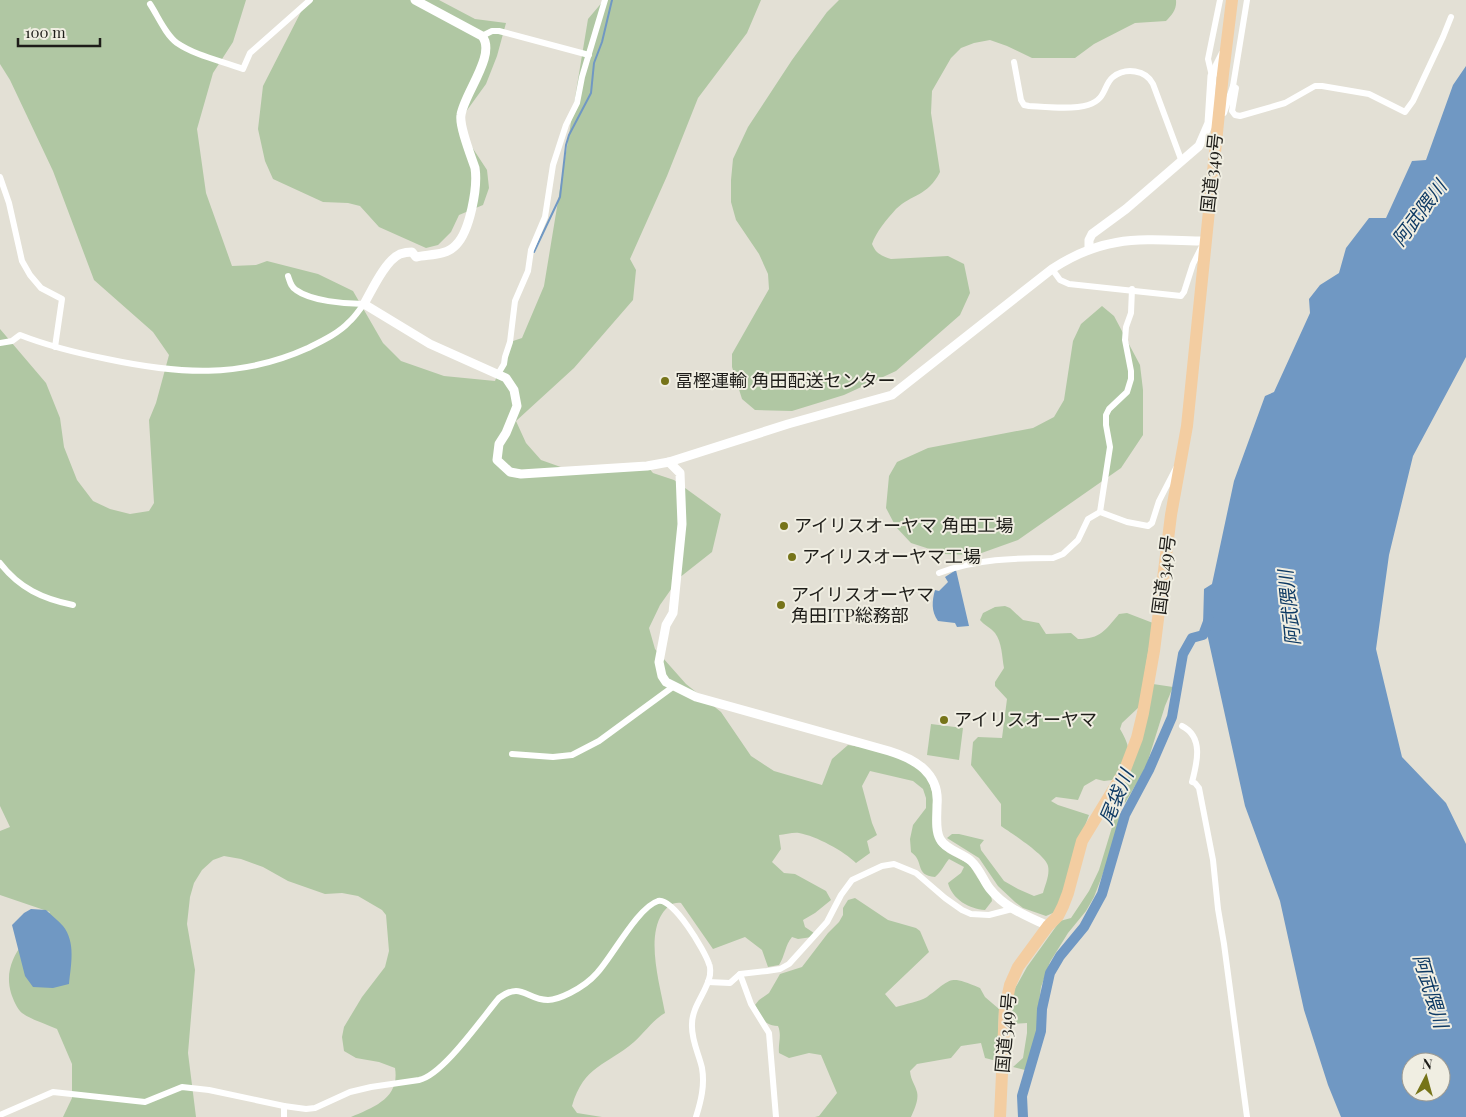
<svg xmlns="http://www.w3.org/2000/svg" width="1466" height="1117" font-family="'Playfair Display','Noto Sans JP',serif">
<style>
.green{fill:#b0c7a3}
.water{fill:#7098c3;fill-rule:evenodd}
.lines{fill:none;stroke-linecap:round;stroke-linejoin:round}
.stream{stroke:#7098c3;stroke-width:2}
.river{stroke:#7098c3;stroke-width:10}
.street{stroke:#fff;stroke-width:6}
.secondary{stroke:#fff;stroke-width:9}
.highway{stroke:#f3cda1;stroke-width:12}
.poi-dot{fill:#767419;stroke:#f0eee2;stroke-width:2}
.labels{text-anchor:middle;stroke-width:4;stroke-linejoin:round;paint-order:stroke}
.street-label{font-size:18px;fill:#1e1d19;stroke:#f0eee2}
.poi-label{font-size:18px;fill:#1e1d19;stroke:#f0eee2;text-anchor:start}
.water-label{font-size:19px;font-style:italic;fill:#0e3a64;stroke:#f0eee2}
</style>
<rect width="100%" height="100%" fill="#e3e0d5"/>
<g class="green">
<path d="M0 0H246L233 42 213 73 197 129 206 193 232 266 256 265 267 261 318 274 353 291 383 343 401 361 444 376 495 381 510 342 522 338 544 286 588 19 604 0H761L747 33 698 98 667 176 630 259 636 270 633 300 574 368 516 421 526 443 541 460 572 471 647 466 653 473 674 480 721 514 712 552 679 578 660 605 649 628 655 649 686 684 721 712 751 756 774 771 822 785 832 759 848 745 873 749 913 761 928 779 933 794 935 836 938 844 948 853 969 864 977 877 991 895 992 901 985 910C969 909 952 899 948 883L961 873 964 867 949 859C944 865 942 871 935 877 914 875 925 862 911 852L910 839 913 825 926 808V798L923 789 913 781 870 771 862 786 872 823 877 835 867 841 870 853 856 863C844 851 816 836 799 833 793 832 785 835 779 835L781 849 772 862 784 873 795 874 826 891 831 900 815 913 803 920 805 927 814 933 812 937 798 939 792 937C785 945 785 956 779 965L768 967 762 950 745 937 713 949 681 903C672 902 667 907 662 914 646 939 660 985 665 1013 653 1020 645 1032 634 1042 606 1066 584 1065 572 1106L577 1113 602 1117H351C374 1107 400 1098 395 1068L379 1062 356 1058 344 1051 342 1037 344 1027 362 997 385 967 389 951 386 915 382 910 358 896 342 893 325 894 288 881 263 867 241 859 224 856 213 860 202 870 194 883 190 897 187 924 195 970 188 1053 196 1117H63L72 1098V1064L57 1029C46 1024 32 1020 22 1013 17 1009 13 999 11 993 1 958 30 936 50 912L0 895V831L10 827 0 806V329L46 383 60 418 64 447 77 480 93 501 110 509 130 514 149 511 154 503 149 420 156 403 169 355 153 332 94 280 53 171 10 80 0 64Z"/>
<path d="M307 0H439L475 19 506 23 497 56 486 84 465 113 463 121 468 141 487 170 489 188 483 205 459 215 451 232 438 245 426 248 379 227 360 206 348 203 323 202 273 179 265 161 258 129 263 86Z"/>
<path d="M839 0H1176C1177 9 1172 15 1166 21L1135 23 1094 44 1075 58H1032L1007 46 990 40 974 43 961 48 951 58 932 91 931 113 940 172C928 196 912 194 896 209 887 219 876 232 872 244 876 254 882 256 891 259L948 256 964 264 970 293 960 315 896 371 844 395 792 411 755 410 742 399 732 367V354L769 289 768 274 759 254 736 220 731 202V180L733 159 748 127 792 60 827 12Z"/>
<path d="M1102 306 1114 316 1140 365 1143 390V435L1121 468 1018 540 976 555 945 554 911 543 896 527 886 508 889 476 897 462 928 448 1033 428 1054 417 1064 400 1073 341 1081 324Z"/>
<path d="M1005 606 1010 608 1023 620 1039 623 1046 634 1071 633 1078 639C1101 639 1105 630 1119 614L1127 613 1153 623 1139 707 1122 723 1120 729C1135 754 1128 759 1112 780L1104 781 1096 779 1084 786 1078 800 1056 797 1051 801 1058 805 1089 815 1072 861 1059 905 1053 913 1046 916 1023 908 1015 902 998 886 979 858 947 838 952 834H959L984 840 980 845 981 850 1004 881 1018 889 1034 896 1043 893C1045 885 1050 875 1048 866 1046 855 1011 833 1001 826V804L971 765 973 742 978 737 1002 738 1007 699 995 686V682L1004 668C1002 657 1002 642 995 633 991 628 984 625 980 620L983 613 995 607Z"/>
<path d="M1153 684 1173 687 1165 706 1146 767 1125 803 1118 794Z"/>
<path d="M931 724 963 728 959 760 927 755Z"/>
<path d="M1116 814H1123L1118 834 1094 897 1086 911 1068 933 1050 962 1041 987 1038 1010V1029L1027 1065 1025 1070 1013 1067 1023 1058 1027 1033V1023L1012 1024 1013 992 1027 967 1060 921 1071 918 1089 891 1099 870Z"/>
<path d="M855 898 888 920 916 928 920 931 929 952 885 994 896 1007C905 1004 919 1002 927 997 953 978 948 975 980 988L985 997 999 1009 997 1061 985 1058 981 1043 961 1046 951 1058 917 1064 910 1071C911 1081 915 1084 917 1092 919 1100 914 1110 911 1117H815L819 1116 837 1093 821 1055 809 1053 789 1058 779 1053C778 1043 782 1035 778 1026 763 1025 762 1018 755 1005L759 1000 769 993 780 974 802 967 828 933 839 922 843 915V908L848 900Z"/>
</g>
<g class="water">
<path d="M1466 66V357L1413 456 1389 555 1376 649 1402 757 1446 803 1466 844V1117H1341L1328 1085 1304 1010 1280 901 1245 806 1208 638 1203 626 1204 589 1212 584 1234 481 1265 396 1274 392 1310 313 1309 299 1320 285 1339 273 1346 248 1369 218H1386L1412 161 1426 160 1453 85ZM1411 1062H1441V1092H1411Z"/>
<path d="M956 570 969 626 957 627 955 623 938 621C931 611 932 601 935 590L939 591 948 582 945 577Z"/>
<path d="M31 909 46 910C51 915 58 920 63 926 76 942 71 965 69 984L53 988 33 987 25 976 12 925 24 913Z"/>
</g>
<g class="lines">
<path class="stream" d="M534 252 560 197 566 145 569 135 591 93 594 63 602 42 612 0"/>
<path class="river" d="M1023 1117 1022 1096 1041 1031 1042 1009 1050 973 1060 956 1084 927 1102 894 1125 815 1149 770 1172 717 1183 654 1192 638 1203 635 1209 619"/>
<g class="street">
<path d="M150 4C158 16 165 34 177 43 196 56 222 61 243 69L250 53 310 0"/>
<path d="M482 36 492 31H499L589 55"/>
<path d="M1014 62 1021 100 1024 105 1029 106C1046 107 1073 110 1088 105 1107 99 1103 85 1113 77 1126 67 1146 70 1153 84L1182 162"/>
<path d="M1212 76 1208 59 1220 0"/>
<path d="M1233 86 1247 0"/>
<path d="M1224 113 1233 86 1236 88 1232 111 1235 115 1240 116 1285 103 1315 86H1322L1369 94 1405 112 1413 101 1443 37 1451 17"/>
<path d="M0 177 9 203 22 261 30 275 41 288 62 299 55 347"/>
<path d="M1052 269 1060 280 1069 284 1181 296 1184 292 1193 264 1201 248"/>
<path d="M288 276C290 282 291 287 296 290 311 301 345 304 364 304"/>
<path d="M0 343 12 341 20 335C48 346 77 353 107 359 178 374 240 379 308 348 322 341 339 333 349 322 355 317 359 310 364 304"/>
<path d="M498 374 504 364 505 357 510 342 515 301 528 271 531 250 545 217 553 165 566 125 577 103 582 77 605 0"/>
<path d="M1100 512 1110 447 1106 425V415L1109 409 1127 392 1131 379V371L1125 340 1126 327 1131 313 1132 289"/>
<path d="M0 563C19 588 43 599 73 605"/>
<path d="M939 573C976 559 1014 558 1053 558L1063 554 1078 540 1088 519 1100 512 1127 522 1148 526 1152 523 1159 501 1176 468"/>
<path d="M1182 726C1204 737 1197 763 1192 782L1195 783 1199 788 1213 860 1218 909 1224 944 1247 1117"/>
<path d="M512 754 553 757 572 755 599 741 674 686"/>
<path d="M740 974 751 1004 769 1033 776 1117"/>
<path d="M708 982 730 983 740 974 767 971 780 969 789 964 827 922 841 895 852 880 882 866 894 864 916 873 945 898 962 910 971 914 989 915 1012 909"/>
<path d="M284 1106 306 1109 315 1108 350 1092 371 1087 419 1080C443 1075 482 1018 499 998 522 981 526 1000 548 1000 555 1000 564 996 570 993 580 988 590 981 597 973 612 957 638 907 658 901 673 897 705 951 709 964 711 967 710 971 710 975 707 992 692 1006 692 1024 691 1040 699 1054 702 1068 705 1085 701 1101 696 1117"/>
<path d="M0 1115 53 1092 145 1102 182 1087 209 1090 284 1106V1117"/>
</g>
<g class="secondary">
<path d="M415 0 482 36C497 54 464 94 461 115 459 126 471 156 475 168 478 187 470 231 456 245 446 256 429 254 416 257L412 252C408 252 403 253 400 254 385 261 372 290 364 304L430 344 506 378 514 390 517 406 506 433 499 444 497 460 510 472 521 474 647 466 669 462 788 424 892 395 1052 269C1107 233 1143 240 1206 241"/>
<path d="M1089 249V240L1092 234 1126 209 1199 146 1209 123 1212 76 1223 54"/>
<path d="M669 462 680 473 682 524 673 613 666 625 659 662 662 676 666 682 696 697 889 751C915 759 940 773 937 805 937 816 935 830 940 839 946 850 962 853 971 861 980 869 983 880 990 889 1005 908 1027 916 1048 926"/>
</g>
<path class="highway" d="M1000 1117 1005 1008 1010 985 1018 967 1048 926 1058 916 1063 906 1068 893 1082 841 1124 772 1137 738 1143 713 1154 651 1171 515 1187 426 1223 74 1232 0"/>
</g>
<g class="poi-dot">
<circle cx="665" cy="381" r="5"/>
<circle cx="784" cy="526" r="5"/>
<circle cx="792" cy="557" r="5"/>
<circle cx="781" cy="605" r="5"/>
<circle cx="944" cy="720" r="5"/>
</g>
<g class="labels">
<g class="street-label">
<text transform="translate(1212 173) rotate(-84)" y="6">国道349号</text>
<text transform="translate(1164 575) rotate(-83)" y="6">国道349号</text>
<text transform="translate(1006 1033) rotate(-85)" y="6">国道349号</text>
</g>
<g class="poi-label">
<text x="675" y="387">冨樫運輸 角田配送センター</text>
<text x="794" y="532">アイリスオーヤマ 角田工場</text>
<text x="802" y="563">アイリスオーヤマ工場</text>
<text x="791" y="601">アイリスオーヤマ<tspan x="791" dy="21">角田ITP総務部</tspan></text>
<text x="954" y="726">アイリスオーヤマ</text>
</g>
<g class="water-label">
<text transform="translate(1419 213) rotate(-53)" y="7">阿武隈川</text>
<text transform="translate(1289 608) rotate(-96)" y="7">阿武隈川</text>
<text transform="translate(1116 797) rotate(-67)" y="7">尾袋川</text>
<text transform="translate(1431 991) rotate(73)" y="7">阿武隈川</text>
</g>
</g>
<g transform="translate(1426 1077) rotate(6)"><circle r="24" fill="#f0eee2" stroke="#9c9a92"/>
<path d="M0-4L9 19L0 12L-9 19Z" fill="#767419"/>
<text y="-8" font-size="14" font-weight="bold" text-anchor="middle" fill="#1e1d19">N</text>
</g>
<path d="M18 38v8h82v-8" fill="none" stroke="#1e1d19" stroke-width="2.5"/>
<text x="25" y="38" font-size="15" fill="#1e1d19" stroke="#f0eee2" stroke-width="4" paint-order="stroke">100 m</text>
</svg>
